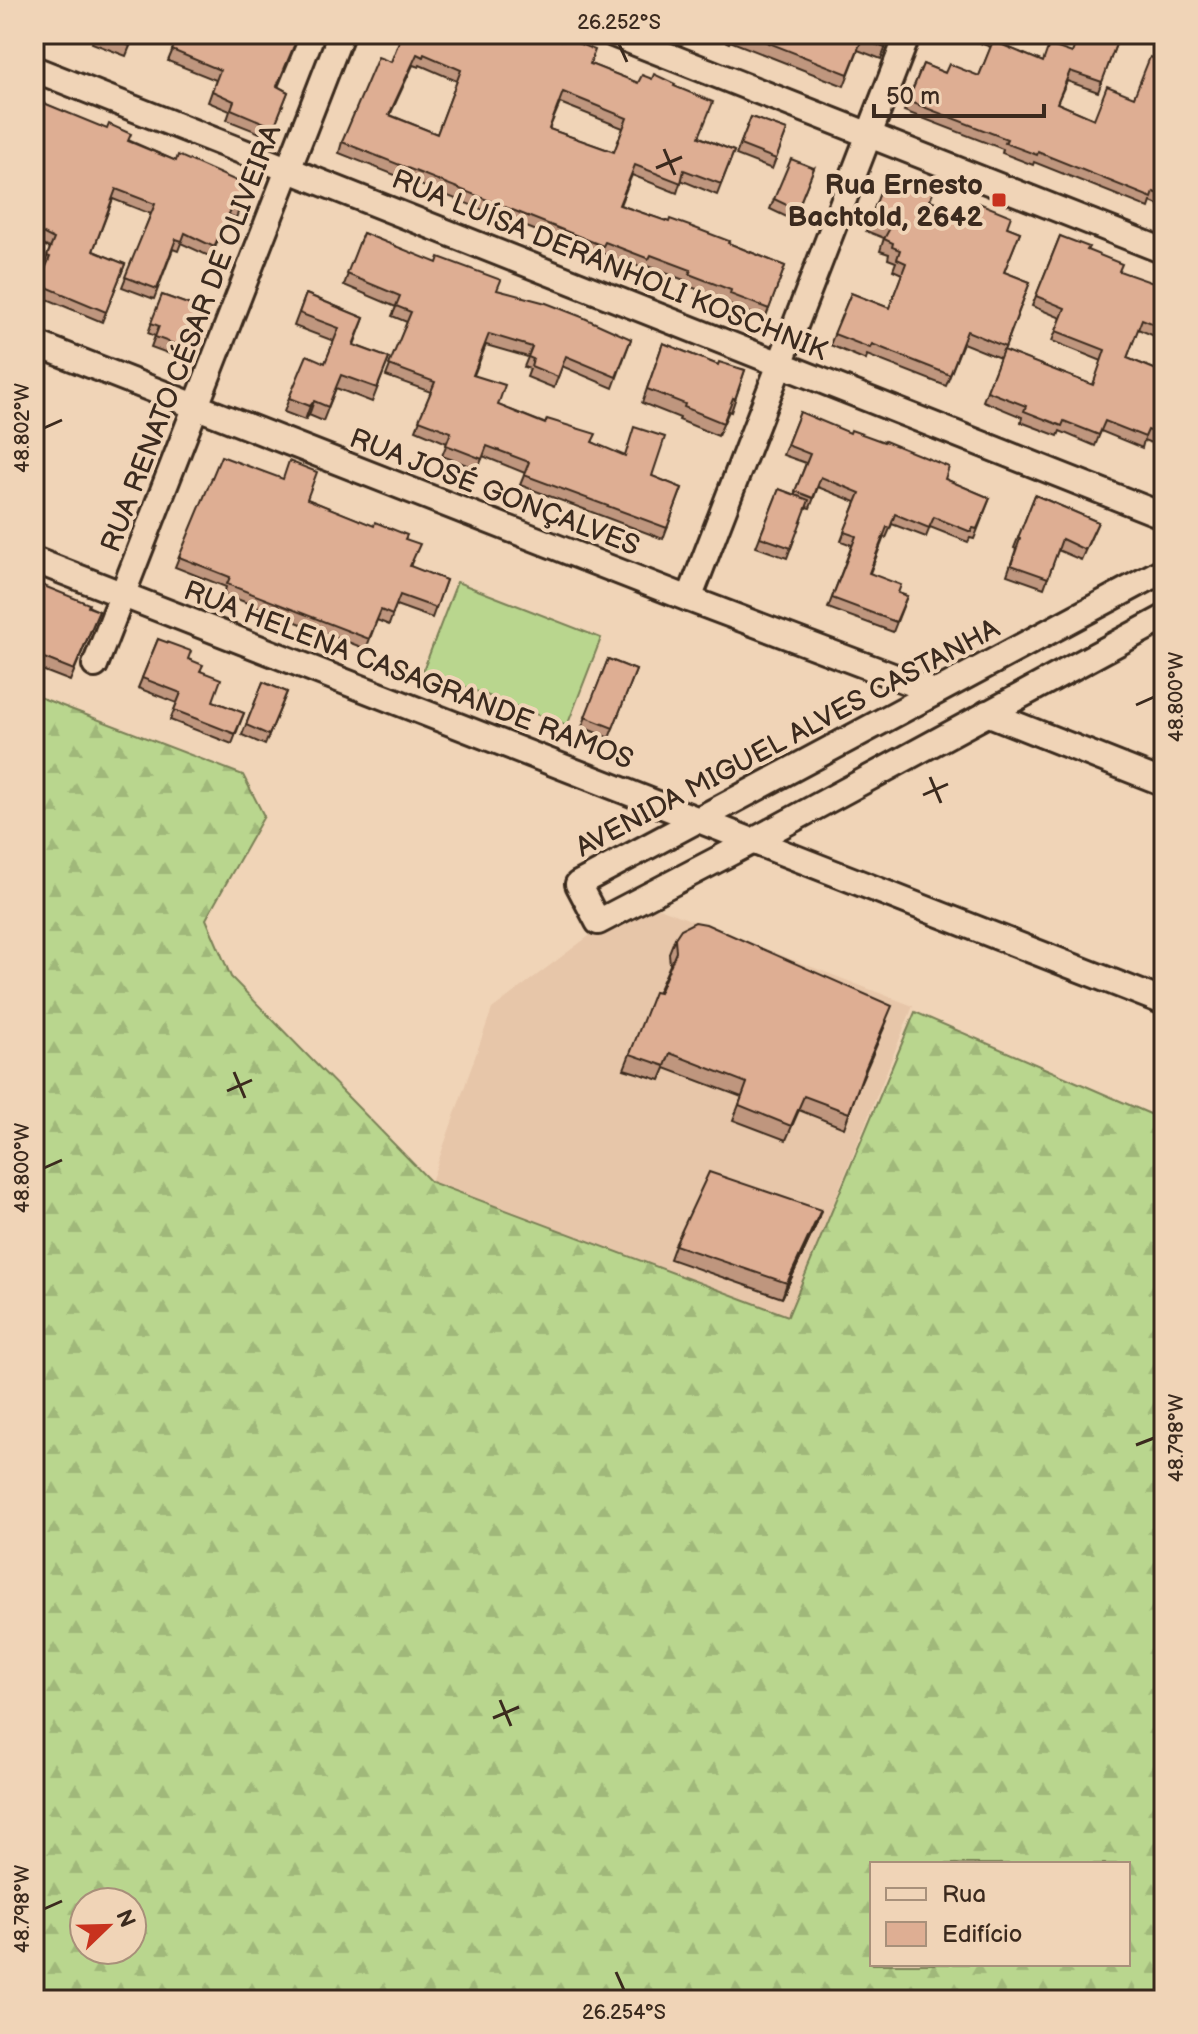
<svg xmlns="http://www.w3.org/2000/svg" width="1198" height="2034" font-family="'Balsamiq Sans',sans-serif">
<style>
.built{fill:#e7c6a9}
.forest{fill:url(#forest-firs);stroke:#7a8056;stroke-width:2;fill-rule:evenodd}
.garden{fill:#b9d68e;stroke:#7a8056;stroke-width:2}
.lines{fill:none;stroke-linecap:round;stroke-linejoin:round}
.minor-casing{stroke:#3b2a1e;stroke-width:30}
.minor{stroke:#f0d4b7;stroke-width:24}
.wall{fill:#bf967e;stroke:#3b2a1e;stroke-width:2;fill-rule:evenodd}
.shaded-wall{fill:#9b7a67;stroke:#3b2a1e;stroke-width:2}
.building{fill:#deae93;stroke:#3b2a1e;stroke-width:2;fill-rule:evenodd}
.ticks{fill:none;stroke:#3b2a1e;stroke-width:3}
.poi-dot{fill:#c8321e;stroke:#f0d4b7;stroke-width:3}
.labels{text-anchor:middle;stroke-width:8;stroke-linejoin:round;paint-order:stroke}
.poi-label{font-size:28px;font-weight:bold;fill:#3b2a1e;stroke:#f0d4b7;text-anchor:end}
.street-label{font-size:28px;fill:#3b2a1e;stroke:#f0d4b7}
.neatline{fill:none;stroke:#3b2a1e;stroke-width:3}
.ticks-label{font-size:20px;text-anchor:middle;fill:#3b2a1e}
</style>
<defs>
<pattern id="forest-firs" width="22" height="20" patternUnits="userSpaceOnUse" patternTransform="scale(2)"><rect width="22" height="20" fill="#b9d68e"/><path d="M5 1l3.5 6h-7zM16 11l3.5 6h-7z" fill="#a0b87a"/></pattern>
</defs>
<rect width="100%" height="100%" fill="#f0d4b7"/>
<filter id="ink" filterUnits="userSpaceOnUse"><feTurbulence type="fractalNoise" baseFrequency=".0125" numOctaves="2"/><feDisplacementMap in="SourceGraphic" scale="16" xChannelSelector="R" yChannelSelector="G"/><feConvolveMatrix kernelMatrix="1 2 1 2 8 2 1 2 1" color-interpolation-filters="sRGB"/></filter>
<g filter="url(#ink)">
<path class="built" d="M649 904 913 1006 788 1316 431 1182 492 1009 589 936Z"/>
<path class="forest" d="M34 695 243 775 264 816 206 919 231 977 431 1182 788 1316 915 1012 1164 1120V2000H34ZM872 1864H1128V1964H872ZM84 1902H132V1950H84Z"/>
<path class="garden" d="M457 582 601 638 567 726 423 671Z"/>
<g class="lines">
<defs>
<g id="minor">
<path d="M613 34 1164 251"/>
<path d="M34 69 1164 516"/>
<path d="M34 343 689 599 935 692"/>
<path d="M34 560 1164 1002"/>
<path d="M1164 570 578 884 598 922 753 841 1164 618"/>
<path d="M689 599 908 34"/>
<path d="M95 665 341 34"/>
<path d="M987 713 1164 783"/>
</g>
</defs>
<use href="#minor" class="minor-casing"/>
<use href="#minor" class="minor"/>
</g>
<g class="wall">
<path d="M95 34H135L126 56 92 43Z"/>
<path d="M156 34H300L278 87 288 92 270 137 227 120 230 111 208 102 216 80 168 61 176 42Z"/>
<path d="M402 34 590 64 638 83 652 79 674 86 700 137 734 151 717 195 681 180 677 193 632 175 620 205 728 243 785 266 765 319 726 304 727 301 686 285 687 281 647 266 646 269 601 253 600 256 339 153 342 142 391 62ZM413 65 419 67 420 65 457 81 437 134 390 115ZM560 103 623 128 614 152 549 129Z"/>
<path d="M708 34H891L881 59 858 50 844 86 730 41 729 43Z"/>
<path d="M955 34H1009L1005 46 1043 62 1072 53 1116 44 1098 92 1067 81 1057 103 1094 119 1134 97 1164 62V208L1151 202 1149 208 1034 162 1033 165 1002 153 1003 149 904 111 923 64 945 73 979 76 991 47Z"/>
<path d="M34 99 176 161 248 186 236 218 229 215 211 257 181 243 178 251 173 249 154 299 122 287 151 214 113 199 93 251 125 264 102 322 35 294 46 266H44L50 248 34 241Z"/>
<path d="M751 117 787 130 772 169 736 155Z"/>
<path d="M814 168 793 220 770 209 774 199Z"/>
<path d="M888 172 930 200 974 218 1007 227 1020 232 1004 272 1030 282 1004 351 1093 385 1102 361 1052 341 1061 318 1032 306 1060 236 1087 250 1119 271 1164 292V340L1138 329 1127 358 1164 373V448L1144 440 1142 448 1101 431 1095 446 1060 431 1058 436 1021 422 1022 417 983 401 1000 358 963 343 946 386 867 355 866 360 830 345 851 293 889 308 902 274 893 270 896 262 888 259 889 254 880 251 884 238 866 231Z"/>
<path d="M363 233 497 291 631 339 613 388 562 366 554 388 527 377 530 369 524 367 528 357 486 345 474 375 498 405 592 442 652 476 682 488 663 539 520 485 525 473 483 456 478 469 442 456 447 443 416 430 431 392 386 376 407 322 392 316 396 307 344 285Z"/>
<path d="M306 294 364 318 354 345 389 358 372 402 336 388 323 421 309 415 305 420 284 412 289 398 325 363 334 341 294 326Z"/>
<path d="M162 295 199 308 181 358 151 347 155 336 148 333Z"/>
<path d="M663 343 718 365 745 370 731 412 729 411 718 436 679 420 680 418 642 403Z"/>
<path d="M800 412 945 479 990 498 974 539 970 538 968 542 930 527 926 537 892 524 886 538 884 537 870 573 898 593 907 596 893 632 828 608 852 545 841 541 856 502 818 487 810 508 806 507 787 558 756 547 779 489 794 495 806 463 783 455Z"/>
<path d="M1035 495 1098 522 1081 560 1058 550 1044 588 1007 575 1016 549 1014 548Z"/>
<path d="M307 499 405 539 411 567 446 580 432 618 396 605 389 625 377 620 366 649 224 594 226 587 175 567 179 557Z"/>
<path d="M34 582 99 611 70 681 34 667Z"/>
<path d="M158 639 188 659 201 671 213 701 244 713 232 744 170 720 177 703 138 688Z"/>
<path d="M608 659 636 670 609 738 582 727Z"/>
<path d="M263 682 287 692 265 745 242 735Z"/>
<path d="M1164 714V745L1156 743Z"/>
<path d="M675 938 887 1021 859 1086 844 1128 799 1110 786 1140 733 1120 742 1097 665 1068 660 1080 624 1069 630 1054 670 965 669 953Z"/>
<path d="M821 1210 816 1225 782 1298 670 1259 675 1245Z"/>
</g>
<g class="shaded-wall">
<path d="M314 401 309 415 305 420 310 406Z"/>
<path d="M821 1210 816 1225 782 1298 787 1283Z"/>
</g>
<g class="building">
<path d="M100 34H135L130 46Z"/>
<path d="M179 34H299L277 86 288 92 274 127 231 109 234 101 212 91 220 70 172 50Z"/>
<path d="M402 34H543L563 41 565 38 595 50 590 64 638 83 642 75 652 79 654 74 675 84 674 86 713 102 699 137 734 151 721 184 684 170 681 183 635 165 619 205 669 222 670 219 695 228 729 241 728 243 785 266 769 309 730 294 731 290 689 274 691 270 651 255 649 259 605 242 603 246 342 142 378 57 391 62ZM417 54 423 57 424 54 461 70 437 134 389 115ZM563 92 627 118 614 152 549 129Z"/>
<path d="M746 34H890L885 48 862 39 848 74Z"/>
<path d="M987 34H1009L1007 41Z"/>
<path d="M1079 34H1089L1116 44 1102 82 1070 71 1057 103 1094 119 1107 86 1134 97 1150 57 1164 62V196L1154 192 1152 198 1038 152 1037 155 1005 143 1007 139 908 101 923 64 945 73 949 64 979 76 993 41 1043 62 1049 45 1072 53Z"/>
<path d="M34 99 107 129 109 124 131 134 128 141 176 161 178 155 248 186 239 208 233 205 214 247 185 233 182 241 176 239 157 289 125 277 155 204 116 189 93 251 125 264 106 312 39 284 50 257 47 256 54 239 34 229Z"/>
<path d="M751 117 787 130 776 159 740 145Z"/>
<path d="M791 159 814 168 797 210 774 199Z"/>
<path d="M888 172 934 190 930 200 974 218 979 203 1011 216 1007 227 1020 232 1004 272 1030 282 1005 347 967 331 950 375 872 344 870 348 834 334 851 293 889 308 906 263 897 259 900 250 892 247 893 243 884 239 890 228 870 219Z"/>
<path d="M363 233 437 263 439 257 501 280 497 290 546 303 582 317 631 339 616 377 566 356 558 377 531 366 533 359 528 357 532 347 489 334 473 375 505 385 498 405 545 424 547 419 596 434 592 442 625 456 634 427 665 437 652 476 682 488 667 528 524 475 529 462 487 446 482 459 446 445 451 432 419 420 435 382 389 365 411 312 396 306 400 296 347 274Z"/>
<path d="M1060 236 1089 247 1087 250 1122 264 1119 271 1162 286 1160 290 1164 292V328L1142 319 1127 358 1164 373V436L1148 430 1145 437 1105 421 1099 435 1064 421 1062 426 1024 411 1026 406 987 391 1003 350 1093 385 1105 350 1056 331 1065 308 1036 296Z"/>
<path d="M306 294 364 318 353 345 389 358 377 388 341 375 328 407 314 401 310 406 289 398 307 355 325 363 339 328 299 313Z"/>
<path d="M162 295 199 308 185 348 155 337 159 326 151 323Z"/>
<path d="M663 343 718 365 719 362 745 370 735 399 733 398 723 423 684 407 685 404 647 389Z"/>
<path d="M800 412 850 433 851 430 884 442 885 441 949 467 945 479 990 498 977 529 973 528 971 532 934 517 929 528 895 514 890 528 887 527 869 573 901 585 898 593 907 596 896 622 832 598 856 536 844 532 860 493 821 477 813 498 795 491 810 454 787 445Z"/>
<path d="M221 456 283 479 289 461 317 472 307 499 374 526 375 522 407 535 405 539 420 544 410 566 446 580 436 608 400 595 392 615 381 610 369 639 227 584 230 577 179 557Z"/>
<path d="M779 489 809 500 791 548 760 537Z"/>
<path d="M1035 495 1098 522 1085 550 1062 539 1048 578 1011 565 1020 539 1018 538Z"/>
<path d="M34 582 89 604 88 607 99 611 74 670 34 654Z"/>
<path d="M158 639 191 651 188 659 203 665 200 671 221 679 213 701 244 713 235 734 174 710 181 693 142 678Z"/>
<path d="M608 659 636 670 613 728 585 717Z"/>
<path d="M263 682 287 692 269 735 246 725Z"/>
<path d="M1164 718V734L1160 733Z"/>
<path d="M695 922 706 924 892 1006 863 1074 849 1113 804 1096 791 1126 739 1105 747 1083 670 1053 665 1066 630 1054 654 992 659 993 676 952 675 938 681 929Z"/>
<path d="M709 1172 821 1210 787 1283 675 1245Z"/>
</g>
</g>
<path class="ticks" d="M619 44 627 62M664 149 675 175M656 168 682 157M44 428 62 420M1136 705 1154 697M930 777 941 803M923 795 948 784M234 1072 245 1098M227 1091 252 1080M44 1168 62 1160M1136 1445 1154 1438M500 1700 511 1726M493 1718 519 1707M44 1909 62 1901M616 1972 624 1990"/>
<rect class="poi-dot" x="991" y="192" width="16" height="16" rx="4"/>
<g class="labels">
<g class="poi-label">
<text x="983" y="194">Rua Ernesto<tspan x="983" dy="32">Bachtold, 2642</tspan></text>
</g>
<g class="street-label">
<text transform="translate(610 264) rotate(22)" y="10">RUA LUÍSA DERANHOLI KOSCHNIK</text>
<text transform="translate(190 338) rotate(-69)" y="10">RUA RENATO CÉSAR DE OLIVEIRA</text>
<text transform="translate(495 491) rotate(21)" y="10">RUA JOSÉ GONÇALVES</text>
<text transform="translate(409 674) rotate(21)" y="10">RUA HELENA CASAGRANDE RAMOS</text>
<text transform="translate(787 737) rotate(-28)" y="10">AVENIDA MIGUEL ALVES CASTANHA</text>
</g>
</g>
<rect width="1198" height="2034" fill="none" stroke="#f0d4b7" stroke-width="88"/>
<rect x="870" y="1862" width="260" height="104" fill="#f0d4b7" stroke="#a8907a" stroke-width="2"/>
<rect x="886" y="1888" width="40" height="12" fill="#f0d4b7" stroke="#a8907a" stroke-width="2"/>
<text x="942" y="1902" font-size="24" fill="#3b2a1e">Rua</text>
<rect x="886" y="1922" width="40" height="24" fill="#deae93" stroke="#a8907a" stroke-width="2"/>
<text x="942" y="1942" font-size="24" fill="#3b2a1e">Edifício</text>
<g transform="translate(108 1926) rotate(67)"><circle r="38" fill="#f0d4b7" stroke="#a8907a" stroke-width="2"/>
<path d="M0-6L14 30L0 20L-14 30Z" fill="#c8321e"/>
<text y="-12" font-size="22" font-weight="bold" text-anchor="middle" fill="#3b2a1e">N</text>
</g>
<path d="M874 104v12h170v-12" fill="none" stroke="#3b2a1e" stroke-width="4"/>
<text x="886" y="104" font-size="24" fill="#3b2a1e" stroke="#f0d4b7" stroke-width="6" paint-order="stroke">50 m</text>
<rect x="44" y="44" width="1110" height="1946" class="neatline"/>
<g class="ticks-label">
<text x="619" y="29">26.252°S</text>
<text transform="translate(22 428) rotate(-90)" y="7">48.802°W</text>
<text transform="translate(1176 697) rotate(-90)" y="7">48.800°W</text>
<text transform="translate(22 1168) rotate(-90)" y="7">48.800°W</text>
<text transform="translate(1176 1438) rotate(-90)" y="7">48.798°W</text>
<text transform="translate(22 1909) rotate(-90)" y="7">48.798°W</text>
<text x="624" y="2019">26.254°S</text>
</g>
</svg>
